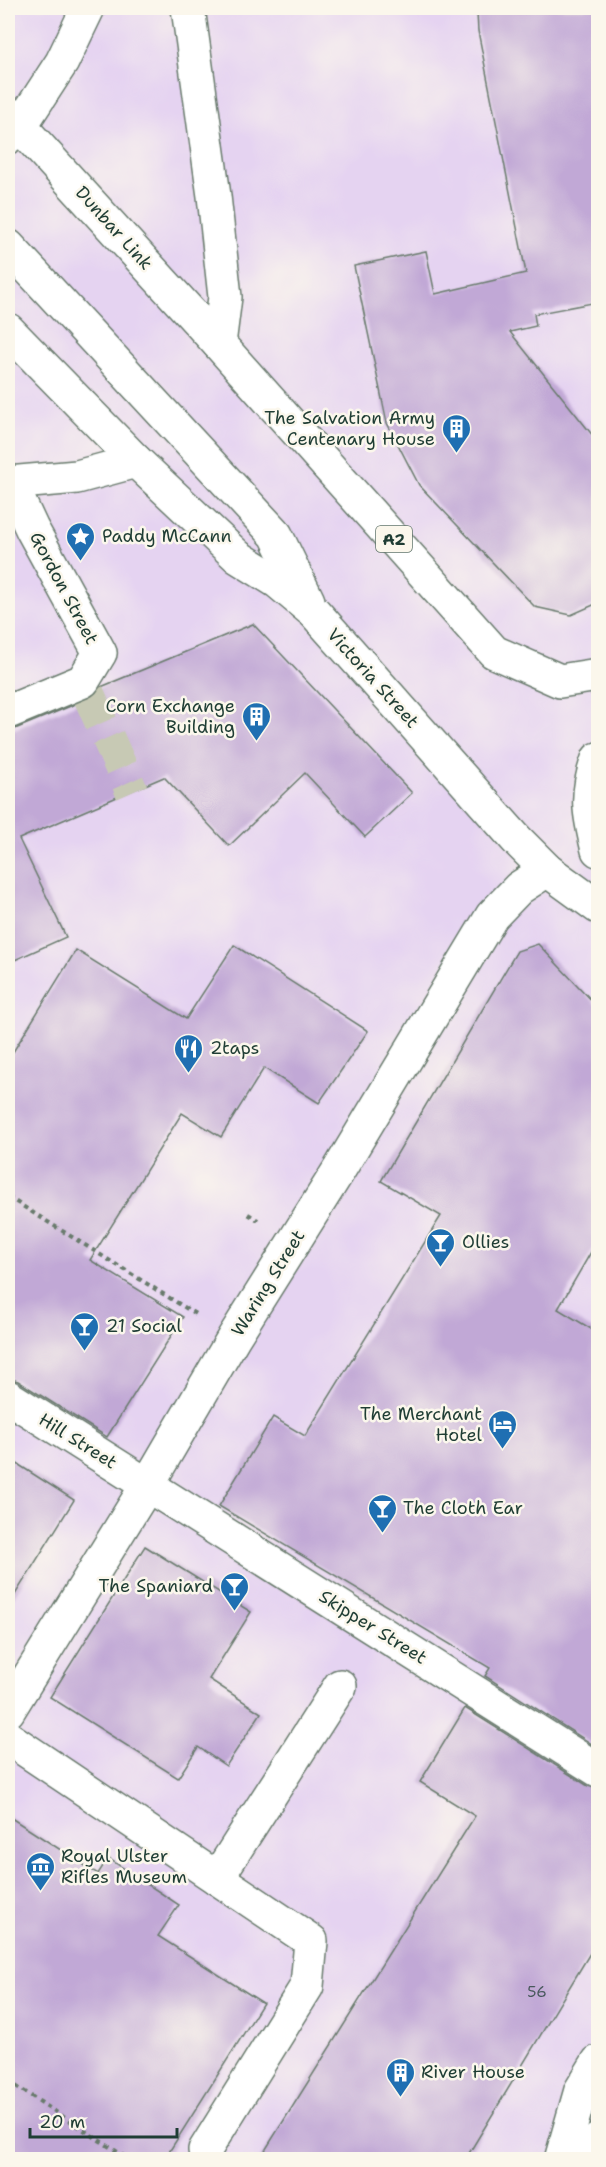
<svg xmlns="http://www.w3.org/2000/svg" width="606" height="2167" font-family="'Shantell Sans',sans-serif">
<style>
.built{fill:#e5d3f1}
.building{fill:#c1a8d6}
.lines{fill:none;stroke-linecap:round;stroke-linejoin:round}
.minor-tunnel{stroke:#c7c9b4;stroke-width:33;stroke-dasharray:33 16;stroke-linecap:butt}
.minor-casing{stroke:#687a6c;stroke-width:36}
.major-casing{stroke:#687a6c;stroke-width:36}
.path{stroke:#687a6c;stroke-width:4;stroke-dasharray:4.5 4.5;stroke-linecap:butt}
.minor{stroke:#fff;stroke-width:33}
.major{stroke:#fff;stroke-width:33}
.labels{text-anchor:middle;stroke-width:5;stroke-linejoin:round;paint-order:stroke}
.number-label{font-size:15px;fill:#48585c}
.shield{fill:#fbf7ec;stroke:#61756b;stroke-width:1.5}
.shield-label{font-size:16px;font-weight:bold;fill:#1f3d34}
.street-label{font-size:18px;fill:#1f3d34;stroke:#fbf7ec}
.poi-label{font-size:18px;fill:#1f3d34;stroke:#fbf7ec;text-anchor:start}
</style>
<rect width="100%" height="100%" fill="#fbf7ec"/>
<filter id="ink" filterUnits="userSpaceOnUse"><feTurbulence type="fractalNoise" baseFrequency=".0167" numOctaves="2"/><feDisplacementMap in="SourceGraphic" scale="12" xChannelSelector="R" yChannelSelector="G"/><feConvolveMatrix kernelMatrix="1 2 1 2 8 2 1 2 1" color-interpolation-filters="sRGB"/></filter>
<filter id="wash" filterUnits="userSpaceOnUse"><feTurbulence type="fractalNoise" baseFrequency=".008" numOctaves="4" result="noise"/><feDisplacementMap in="SourceGraphic" scale="24" xChannelSelector="R" yChannelSelector="G"/><feGaussianBlur stdDeviation="1.35" result="paint"/><feColorMatrix in="noise" values="0 0 0 0 0 0 0 0 0 0 0 0 0 0 0 0 0 1.4 0 .05"/><feComposite in="paint" operator="in"/></filter>
<g filter="url(#wash)">
<rect width="100%" height="100%" fill="#f1ecd4"/>
<path class="built" d="M8 8H598V2159L8 2160Z"/>
<g id="blocks">
<g class="building">
<path d="M507 8H598V302L534 314 536 326 510 332 598 442V603L571 615 535 607 419 485 387 423 354 266 426 251 435 294 526 273 478 31 477 13Z"/>
<path d="M253 624 412 793 365 837 305 773 229 846 164 777 19 839 66 937 8 963V730L15 729 90 698 101 687Z"/>
<path d="M538 944 598 1007V1240L558 1309 598 1333V1748L485 1676 490 1668 219 1506 273 1417 305 1436 441 1216 381 1181 517 951Z"/>
<path d="M234 945 368 1031 319 1103 264 1068 221 1137 182 1113 90 1260 183 1317 107 1437 18 1381 8 1378V1060L76 950 186 1019Z"/>
<path d="M8 1458 74 1500 8 1606Z"/>
<path d="M145 1546 251 1612 209 1679 261 1713 226 1766 198 1747 178 1778 50 1697Z"/>
<path d="M465 1708 588 1786 598 1789V1940L465 2160H259L475 1816 420 1782Z"/>
<path d="M8 1816 98 1874 108 1858 179 1905 158 1936 263 2003 164 2160H8Z"/>
</g>
</g>
</g>
<g filter="url(#ink)">
<use href="#blocks" fill-opacity="0" stroke="#687a6c" stroke-width="1.5"/>
<g class="lines">
<path class="minor-tunnel" d="M88 693 132 792"/>
<defs>
<g id="minor">
<path d="M188 8 214 196 225 297 219 344"/>
<path d="M8 137 21 125 62 62 88 8"/>
<path d="M8 483 77 477 136 461"/>
<path d="M8 712 83 681 100 653 32 529 11 484"/>
<path d="M8 1397 598 1770"/>
<path d="M8 1711 148 1484 234 1337 339 1170 492 916 519 888 547 870"/>
<path d="M8 1738 311 1941 307 1986 205 2150"/>
<path d="M217 1878 340 1686"/>
</g>
<g id="major">
<path d="M8 113 219 344 494 652 560 681 598 675"/>
<path d="M8 246 276 535 308 601"/>
<path d="M8 330 136 461 238 557 278 582 315 613 517 840 547 870 598 907"/>
<path d="M598 759C585 795 589 814 598 850"/>
<path d="M561 2160 581 2090 598 2062"/>
<path d="M580 2160 598 2140"/>
</g>
</defs>
<use href="#minor" class="minor-casing"/>
<use href="#major" class="major-casing"/>
<g class="path">
<path d="M8 1197 197 1315"/>
<path d="M248 1214 258 1220"/>
<path d="M8 2081 130 2160"/>
</g>
<use href="#minor" class="minor"/>
<use href="#major" class="major"/>
</g>
</g>
<defs>
<symbol id="building-pin" viewBox="-11 -11 22 30"><path d="M0 17L-7.5 6A9.5 9.5 0 1 1 7.5 6Z" fill="#1f6fb2" stroke="#fbf7ec"/><path d="M-4-6H4V6H1V3H-1V6H-4ZM-2.5-4.3h1.7v1.8h-1.7ZM.8-4.3h1.7v1.8H.8ZM-2.5-1h1.7V.8h-1.7ZM.8-1h1.7V.8H.8Z" fill="#fff"/></symbol>
<symbol id="sight-pin" viewBox="-11 -11 22 30"><path d="M0 17L-7.5 6A9.5 9.5 0 1 1 7.5 6Z" fill="#1f6fb2" stroke="#fbf7ec"/><path d="M0-6L1.8-2.2L6-1.7L2.9 1.2L3.7 5.4L0 3.3L-3.7 5.4L-2.9 1.2L-6-1.7L-1.8-2.2Z" fill="#fff"/></symbol>
<symbol id="restaurant-pin" viewBox="-11 -11 22 30"><path d="M0 17L-7.5 6A9.5 9.5 0 1 1 7.5 6Z" fill="#1f6fb2" stroke="#fbf7ec"/><path d="M-5-6h1v4h1v-4h1v4h1v-4h1v5L-1.5 .5V6h-2V.5L-5-1ZM5-6V6H3V1.5H1.5Q1.5-4 5-6Z" fill="#fff"/></symbol>
<symbol id="bar-pin" viewBox="-11 -11 22 30"><path d="M0 17L-7.5 6A9.5 9.5 0 1 1 7.5 6Z" fill="#1f6fb2" stroke="#fbf7ec"/><path d="M-6-5H6L.8 .8V4.5H3.5V6h-7V4.5H-.8V.8Z" fill="#fff"/></symbol>
<symbol id="hotel-pin" viewBox="-11 -11 22 30"><path d="M0 17L-7.5 6A9.5 9.5 0 1 1 7.5 6Z" fill="#1f6fb2" stroke="#fbf7ec"/><path d="M-6-4.5h1.5V1H6V5H4.5V3h-9V5H-6ZM-4 0a1.8 1.8 0 1 1 3.6 0ZM.5 0V-2.5h3Q6-2.5 6 0Z" fill="#fff"/></symbol>
<symbol id="museum-pin" viewBox="-11 -11 22 30"><path d="M0 17L-7.5 6A9.5 9.5 0 1 1 7.5 6Z" fill="#1f6fb2" stroke="#fbf7ec"/><path d="M0-6L6-3V-2H-6V-3ZM-5-1h2V3h-2ZM-1-1h2V3h-2ZM3-1h2V3H3ZM-6 4H6V6H-6Z" fill="#fff"/></symbol>
</defs>
<g fill-rule="evenodd">
<use href="#building-pin" x="440" y="412" width="33" height="45"/>
<use href="#sight-pin" x="64" y="520" width="33" height="45"/>
<use href="#building-pin" x="240" y="700" width="33" height="45"/>
<use href="#restaurant-pin" x="172" y="1032" width="33" height="45"/>
<use href="#bar-pin" x="424" y="1226" width="33" height="45"/>
<use href="#bar-pin" x="68" y="1310" width="33" height="45"/>
<use href="#hotel-pin" x="486" y="1408" width="33" height="45"/>
<use href="#bar-pin" x="366" y="1492" width="33" height="45"/>
<use href="#bar-pin" x="218" y="1570" width="33" height="45"/>
<use href="#museum-pin" x="24" y="1850" width="33" height="45"/>
<use href="#building-pin" x="384" y="2056" width="33" height="45"/>
</g>
<g class="labels">
<g class="number-label">
<text x="537" y="1997">56</text>
</g>
<rect class="shield" x="376" y="526" width="36" height="26" rx="4.5"/>
<g class="shield-label">
<text x="394" y="545">A2</text>
</g>
<g class="street-label">
<text transform="translate(114 228) rotate(48)" y="6">Dunbar Link</text>
<text transform="translate(64 588) rotate(62)" y="6">Gordon Street</text>
<text transform="translate(373 678) rotate(48)" y="6">Victoria Street</text>
<text transform="translate(268 1283) rotate(-58)" y="6">Waring Street</text>
<text transform="translate(78 1441) rotate(32)" y="6">Hill Street</text>
<text transform="translate(373 1627) rotate(32)" y="6">Skipper Street</text>
</g>
<g class="poi-label">
<text x="435" y="424" text-anchor="end">The Salvation Army<tspan x="435" dy="21">Centenary House</tspan></text>
<text x="102" y="542">Paddy McCann</text>
<text x="235" y="712" text-anchor="end">Corn Exchange<tspan x="235" dy="21">Building</tspan></text>
<text x="210" y="1054">2taps</text>
<text x="462" y="1248">Ollies</text>
<text x="106" y="1332">21 Social</text>
<text x="482" y="1420" text-anchor="end">The Merchant<tspan x="482" dy="21">Hotel</tspan></text>
<text x="403" y="1514">The Cloth Ear</text>
<text x="213" y="1592" text-anchor="end">The Spaniard</text>
<text x="61" y="1862">Royal Ulster<tspan x="61" dy="21">Rifles Museum</tspan></text>
<text x="421" y="2078">River House</text>
</g>
</g>
<rect width="606" height="2167" fill="none" stroke="#fbf7ec" stroke-width="30"/>
<path d="M30 2128v9h147v-9" fill="none" stroke="#1f3d34" stroke-width="3"/>
<text x="39" y="2128" font-size="18" fill="#1f3d34" stroke="#fbf7ec" stroke-width="4.5" paint-order="stroke">20 m</text>
</svg>
